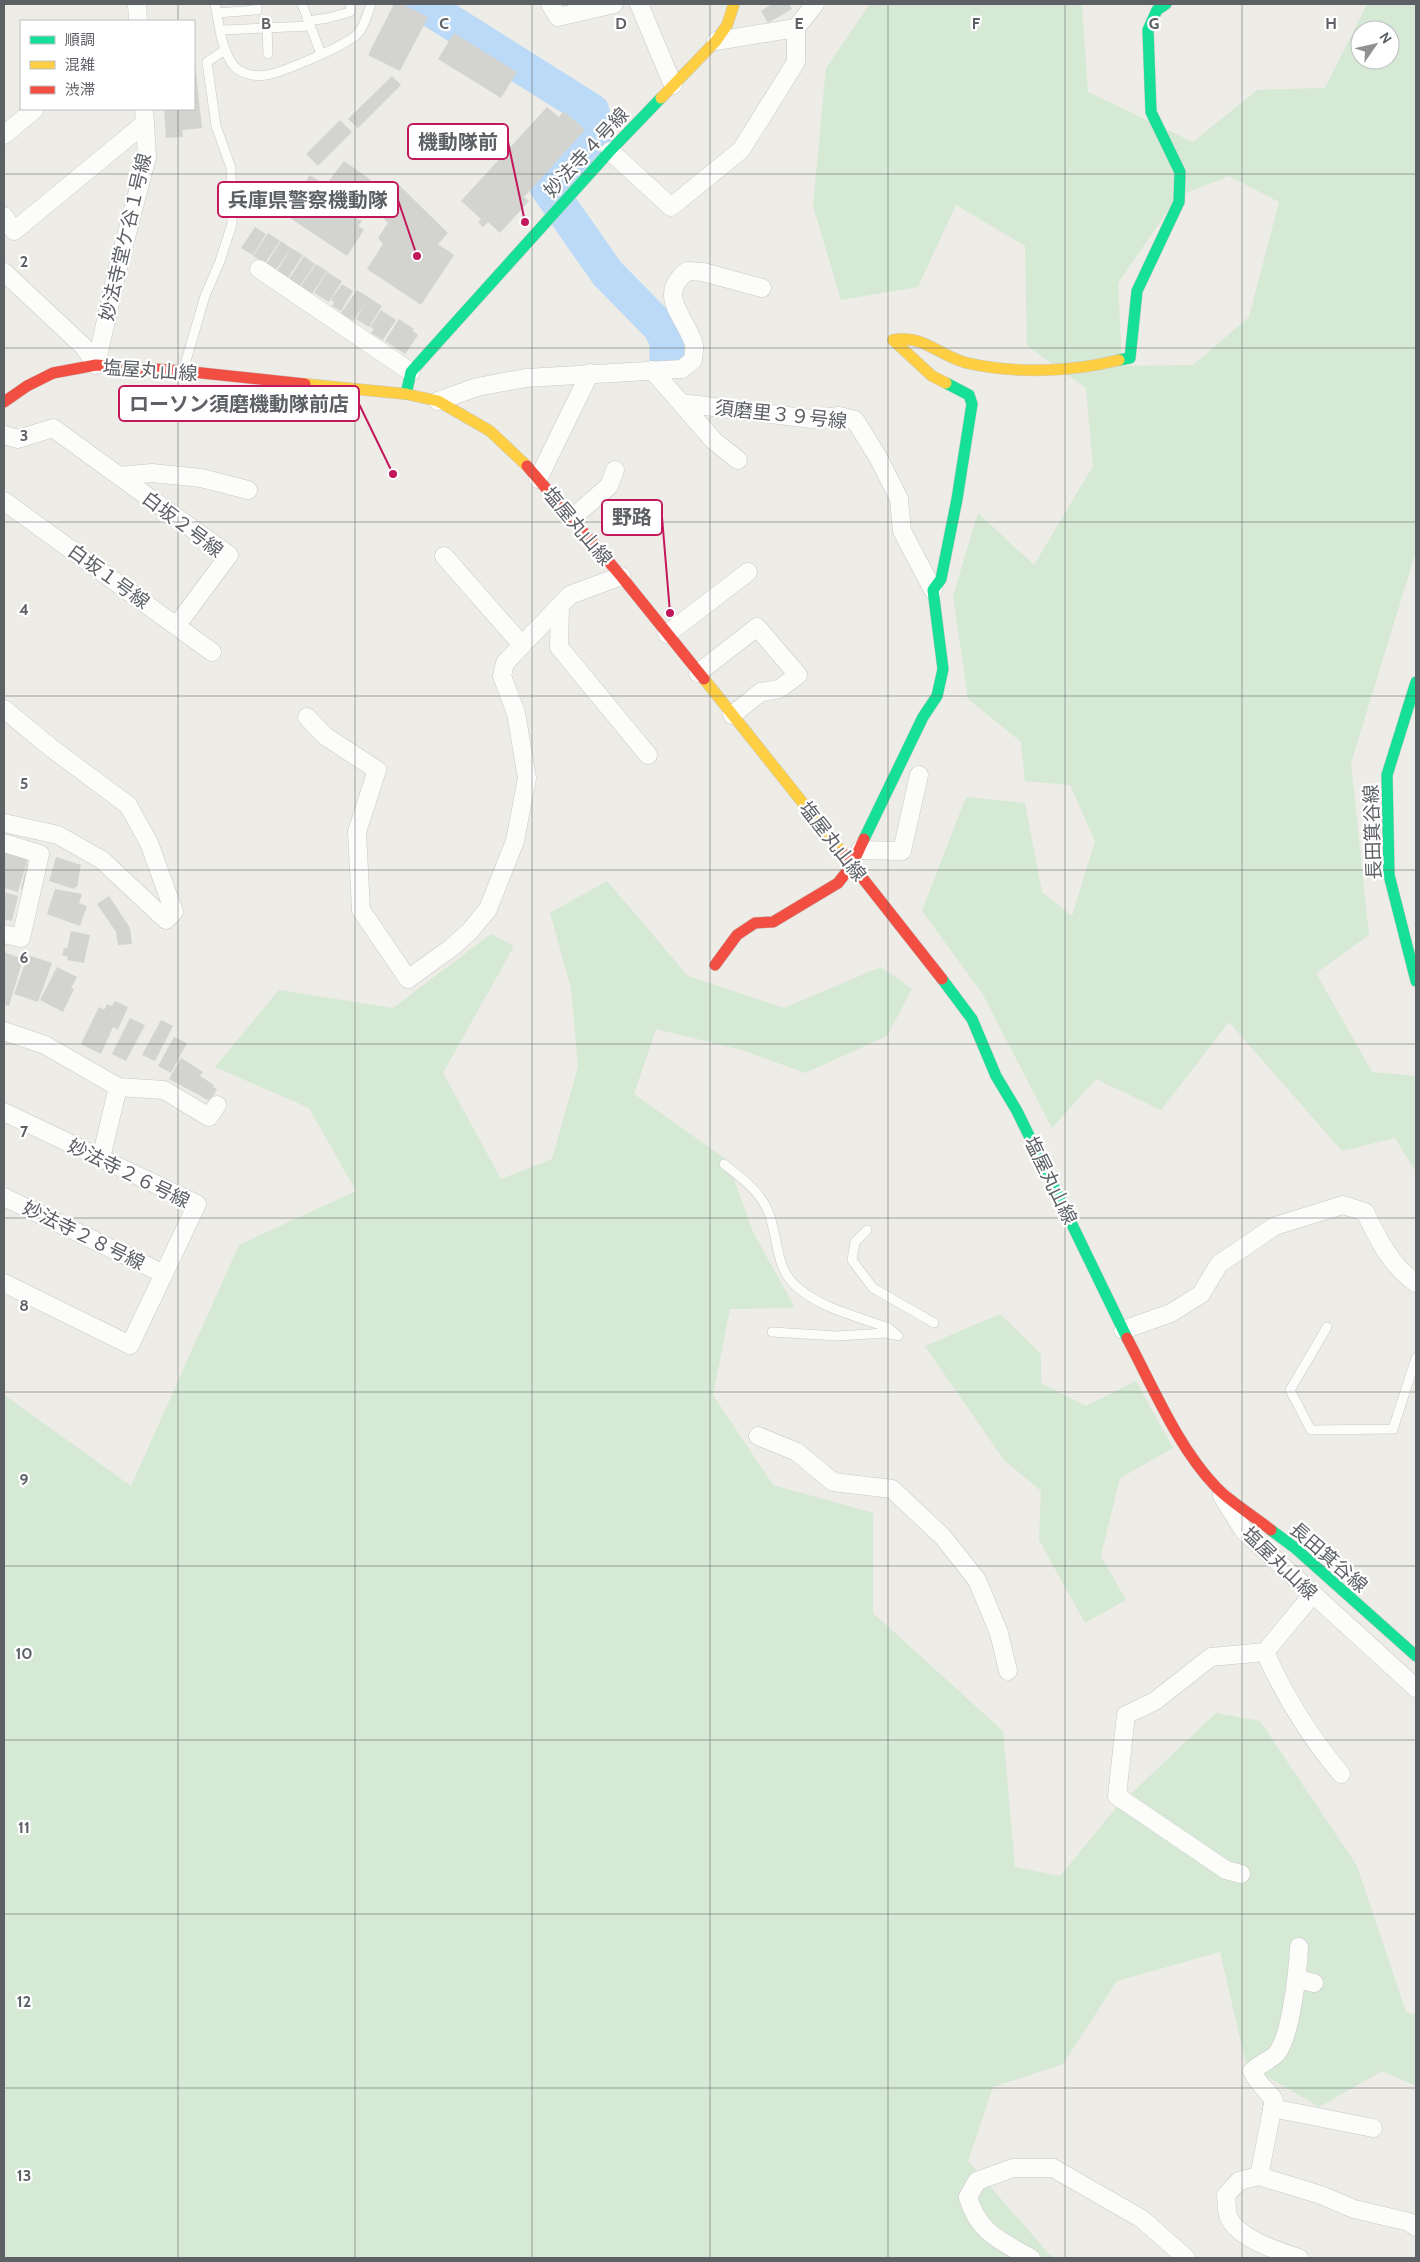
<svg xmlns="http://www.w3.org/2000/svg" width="1420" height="2262" font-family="Cabin,'Noto Sans JP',sans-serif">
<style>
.green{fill:#d5e9d4;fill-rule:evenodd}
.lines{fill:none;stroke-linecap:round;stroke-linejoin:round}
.river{stroke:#bbdaf7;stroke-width:35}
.building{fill:#d3d3d0}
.lane-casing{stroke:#c8c8c8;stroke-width:10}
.street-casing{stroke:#c8c8c8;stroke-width:19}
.fast-casing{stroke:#c8c8c8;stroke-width:12}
.slow-casing{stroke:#c8c8c8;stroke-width:12}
.jam-casing{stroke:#c8c8c8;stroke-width:12}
.lane{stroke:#fcfcfb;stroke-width:9}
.street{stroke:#fcfcfb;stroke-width:18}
.fast{stroke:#16e098;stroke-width:11}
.slow{stroke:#ffcf43;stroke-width:11}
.jam{stroke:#f24e42;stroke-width:11}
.grid{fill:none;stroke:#5d6065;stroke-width:1;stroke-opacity:0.55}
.labels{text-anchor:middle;stroke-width:4.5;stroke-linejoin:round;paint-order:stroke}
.street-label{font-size:19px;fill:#5d6065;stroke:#fff}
.grid-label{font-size:16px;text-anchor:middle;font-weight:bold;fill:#5d6065;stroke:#fff;stroke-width:4.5;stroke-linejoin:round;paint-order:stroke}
.leader{fill:none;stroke:#c2185b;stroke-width:2}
.callout-dot{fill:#c2185b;stroke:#fff;stroke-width:2}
.callout{fill:#fff;stroke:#c2185b;stroke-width:2}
.callout-label{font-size:20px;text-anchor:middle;font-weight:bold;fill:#5d6065}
</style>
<rect width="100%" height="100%" fill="#edece7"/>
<g class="green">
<path d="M870 4H1082L1088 92 1193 142 1257 90 1325 88 1367 4H1416V551L1351 763 1369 935 1316 973 1372 1072 1416 1076V1172L1395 1138 1342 1151 1229 1022 1161 1110 1096 1079 1052 1128 982 993 922 911 966 797 1025 803 1042 892 1072 916 1095 841 1070 785 1025 781 1021 742 968 699 953 596 978 513 1034 565 1093 466 1086 388 1027 346 1025 246 956 205 918 287 841 300 813 206 826 68ZM1360 30H1390V60H1360ZM1229 176 1279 202 1249 317 1193 365 1122 366 1118 283 1178 196Z"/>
<path d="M607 881 688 976 784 1008 881 967 912 989 887 1036 805 1073 742 1050 656 1029 634 1094 727 1160 753 1232 795 1308 730 1309 713 1395 773 1485 873 1513V1613L1003 1731 1015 1867 1060 1876 1115 1809 1216 1713 1260 1721 1357 1866 1406 2012 1416 2015V2086L1382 2071 1319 2107 1246 2064 1220 1952 1117 1981 1063 2064 993 2087 968 2161 1049 2254 1055 2258H4V1395L131 1486 239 1245 356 1191 309 1108 215 1067 279 990 393 1008 491 934 514 946 443 1073 501 1179 552 1159 578 1067 571 988 550 913Z"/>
<path d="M1000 1314 1041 1354V1383L1086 1406 1136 1381 1173 1448 1120 1478 1101 1556 1126 1600 1085 1623 1039 1540 1041 1491 1004 1460 925 1346Z"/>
</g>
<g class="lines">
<path class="river" d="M422 4 592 111 596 132 592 140 547 187 607 273 660 327 667 341V362"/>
</g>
<g class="building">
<path d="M394 4H402L428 17 400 71 368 55Z"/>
<path d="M772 4H789L792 9 768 23 761 11Z"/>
<path d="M454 33 517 72 501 98 438 59Z"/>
<path d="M194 54 202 128 182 130 183 137 166 138 164 109H194Z"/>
<path d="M392 76 401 85 358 128 348 119Z"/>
<path d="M547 107 559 117 564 111 585 130 524 197 529 201 500 233 488 222 483 227 478 222 481 219 461 201Z"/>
<path d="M340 120 352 132 318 166 306 154Z"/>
<path d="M344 161 371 180 357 201 329 181Z"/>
<path d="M310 175 356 206 355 208 360 212 356 218 362 221 358 226 364 230 347 256 284 214Z"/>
<path d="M398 184 448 233 438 244 454 255 421 305 367 269 383 244 378 238 388 223 374 209Z"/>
<path d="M255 227 266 234 253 255 241 248Z"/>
<path d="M268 233 280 241 265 263 253 256Z"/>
<path d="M281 241 291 248 276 270 266 264Z"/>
<path d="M291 248 303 255 288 278 277 271Z"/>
<path d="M304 256 315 264 300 286 289 279Z"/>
<path d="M316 264 327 271 312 294 301 286Z"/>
<path d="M327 272 342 281 329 302 314 293Z"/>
<path d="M342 284 353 291 341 311 332 306 334 302 331 300Z"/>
<path d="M357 290 382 306 369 327 356 319 366 302 353 321 341 313Z"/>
<path d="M381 310 396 320 383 340 371 333 374 329 370 327Z"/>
<path d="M399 319 414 329 413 331 418 335 405 354 385 341Z"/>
<path d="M5 851 28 858 18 892 4 888Z"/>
<path d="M56 857 81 865 77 887H75L74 889 49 881Z"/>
<path d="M27 864 33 866 26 890 21 889Z"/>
<path d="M55 889 82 894 79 903 87 906 80 926 47 914Z"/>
<path d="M4 892 18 896 12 921 4 919Z"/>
<path d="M109 896 130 928 132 944 118 945 116 932 97 904Z"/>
<path d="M71 931 90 935 84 963 67 960 68 957 62 955 64 948 67 949Z"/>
<path d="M4 952 23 959 9 1006 4 1005Z"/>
<path d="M28 955 52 963 38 1002 14 994Z"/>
<path d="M57 967 77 977 71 988 74 989 63 1012 40 1000Z"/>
<path d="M115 1001 128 1007 118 1029 113 1027 101 1054 81 1044 99 1007 104 1010 107 1004 112 1006Z"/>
<path d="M130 1018 145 1025 126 1061 112 1054Z"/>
<path d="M161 1020 173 1026 155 1061 142 1055Z"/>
<path d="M174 1037 187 1043 171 1073 158 1066Z"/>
<path d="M181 1058 203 1072 200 1076 214 1085 213 1087 217 1089 210 1101 169 1079Z"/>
</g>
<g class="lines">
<defs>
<g id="lane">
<path d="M215 4C219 23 221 50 234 66 241 74 255 77 266 75 281 73 351 44 359 32 365 24 368 13 371 4"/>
<path d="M302 4 321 54"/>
<path d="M217 13 257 10V4"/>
<path d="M308 21 328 18 350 12 351 4"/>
<path d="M267 28 268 54"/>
<path d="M221 30 310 26"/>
<path d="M183 371 205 296 220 261 232 224 231 168 216 126 207 62 225 50"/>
<path d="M724 1164C741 1178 759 1190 768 1211 779 1237 774 1268 798 1288 823 1309 859 1317 889 1328L898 1336"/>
<path d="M867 1230 855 1242 852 1260 873 1288 934 1323"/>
<path d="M1327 1327 1290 1390 1311 1430 1393 1429 1416 1358"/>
<path d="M772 1332 837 1336 885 1333 894 1335"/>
</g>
<g id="street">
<path d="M137 4 138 21"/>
<path d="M550 4 558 17 614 4"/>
<path d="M639 4 673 85"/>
<path d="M716 41 796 28 815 4"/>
<path d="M4 135 35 109"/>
<path d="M610 151 671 207 741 150 796 62V28"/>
<path d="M4 216 14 231 145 123"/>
<path d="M259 269 411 372"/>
<path d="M4 272 84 347 96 365"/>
<path d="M96 365 117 271 147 157 144 109"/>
<path d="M652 370 681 403 812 419 839 416 855 420 879 459 899 499 902 531 933 590"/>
<path d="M438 401 477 387 526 378 682 369 693 360C693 356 695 349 694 345 687 317 655 297 687 271L703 272 762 288"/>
<path d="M681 403 714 441 738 460"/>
<path d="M4 435 18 439 53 428 119 476 152 473 201 478 248 490"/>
<path d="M119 476 229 555 177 625"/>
<path d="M538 479 590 373"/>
<path d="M4 501 212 652"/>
<path d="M572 518 609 486 615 470"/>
<path d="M444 556 522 645"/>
<path d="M560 606 559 647 648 755"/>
<path d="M667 634 748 572"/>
<path d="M698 673 757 627 798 675 779 689 761 692 732 715"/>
<path d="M4 709 50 747 128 805 149 843 174 912 166 920 102 860 58 835 4 823"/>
<path d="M307 717 325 736 377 770 357 832 361 910 408 979 451 948 470 931 488 909 515 841 527 778 516 713 502 676 505 663 570 595 621 576"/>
<path d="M4 843 40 854 21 938 4 934"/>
<path d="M860 850 902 851 919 775"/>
<path d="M4 1031 45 1045 118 1087 101 1158"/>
<path d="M118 1087 164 1090 209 1117 217 1105"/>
<path d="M4 1112 197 1204 130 1345 4 1283"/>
<path d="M4 1197 164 1274"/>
<path d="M1123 1330 1171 1313 1201 1294 1219 1264 1275 1226 1343 1205 1365 1212C1378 1239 1391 1266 1416 1283"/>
<path d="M758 1436 797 1452 833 1482 892 1489 943 1537 977 1580 999 1633 1008 1671"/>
<path d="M1222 1496 1244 1531 1416 1688"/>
<path d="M1265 1652C1285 1697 1309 1736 1341 1774"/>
<path d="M1241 1874 1226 1870 1117 1796 1126 1715 1155 1701 1211 1657 1265 1652 1313 1594"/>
<path d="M1298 1979 1314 1983"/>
<path d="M1272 2108 1373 2128"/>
<path d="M1259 2176 1274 2100C1267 2090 1256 2082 1252 2071 1259 2064 1271 2060 1277 2053 1291 2036 1298 1970 1299 1947"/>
<path d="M1031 2258C1001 2241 978 2233 968 2197L977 2181 1013 2168H1053L1142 2219 1186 2258"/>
<path d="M1299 2258C1278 2251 1239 2239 1229 2218 1226 2212 1227 2202 1226 2195L1239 2181 1259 2176 1321 2195 1354 2209 1409 2222 1416 2227"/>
</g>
<g id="fast">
<path d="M1119 360 1130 358 1137 291 1179 202 1180 172 1151 112 1148 30 1157 10 1166 4"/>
<path d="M406 394 411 372 610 151 661 98"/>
<path d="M1416 682 1387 775 1389 875 1416 981"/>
<path d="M864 839 923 717 937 696 943 669 933 590 941 579 957 499 972 404 969 395 946 383"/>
<path d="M942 979 972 1019 996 1076 1017 1111 1127 1338"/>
<path d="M1271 1530 1295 1548 1416 1656"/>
</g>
<g id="slow">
<path d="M661 98 716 41 727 25 734 4"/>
<path d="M946 383 932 376 893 340C923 334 939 356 967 363 1015 374 1072 372 1119 360"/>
<path d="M305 384 406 394 438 401 490 431 527 466"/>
<path d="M704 679 842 852"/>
</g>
<g id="jam">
<path d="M4 402 27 386 53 373 96 365 183 371 305 384"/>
<path d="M527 466 621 576 704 679"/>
<path d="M842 852 942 979"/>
<path d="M715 965 737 935 755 923 773 922 838 883 852 865 864 839"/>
<path d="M1127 1338C1153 1387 1178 1448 1217 1488 1233 1504 1254 1516 1271 1530"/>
</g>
</defs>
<use href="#lane" class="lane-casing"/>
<use href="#street" class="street-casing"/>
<use href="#fast" class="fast-casing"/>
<use href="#slow" class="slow-casing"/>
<use href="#jam" class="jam-casing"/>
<use href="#lane" class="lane"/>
<use href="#street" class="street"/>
<use href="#fast" class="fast"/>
<use href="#slow" class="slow"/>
<use href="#jam" class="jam"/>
</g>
<path class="grid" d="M178 4V21M355 4V2258M532 4V2258M710 4V2258M888 4V2258M1065 4V2258M1242 4V2258M178 109V2258M4 174H1416M4 348H1416M4 522H1416M4 696H1416M4 870H1416M4 1044H1416M4 1218H1416M4 1392H1416M4 1566H1416M4 1740H1416M4 1914H1416M4 2088H1416"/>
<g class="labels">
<g class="street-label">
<text transform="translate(586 152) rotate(-47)" y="7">妙法寺４号線</text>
<text transform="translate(125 237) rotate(-77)" y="7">妙法寺堂ケ谷１号線</text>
<text transform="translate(150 370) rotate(4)" y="7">塩屋丸山線</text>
<text transform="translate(781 414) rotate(6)" y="7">須磨里３９号線</text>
<text transform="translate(183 524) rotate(37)" y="7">白坂２号線</text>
<text transform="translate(578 526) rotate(50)" y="7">塩屋丸山線</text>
<text transform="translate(109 576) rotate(36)" y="7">白坂１号線</text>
<text transform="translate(1372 832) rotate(-92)" y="7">長田箕谷線</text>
<text transform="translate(833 841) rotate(52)" y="7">塩屋丸山線</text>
<text transform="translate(129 1173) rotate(26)" y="7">妙法寺２６号線</text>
<text transform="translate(1051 1180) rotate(64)" y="7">塩屋丸山線</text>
<text transform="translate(84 1235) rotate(26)" y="7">妙法寺２８号線</text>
<text transform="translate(1329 1557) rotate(41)" y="7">長田箕谷線</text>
<text transform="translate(1280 1563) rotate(44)" y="7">塩屋丸山線</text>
</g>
</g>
<g class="grid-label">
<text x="266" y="29">B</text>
<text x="444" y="29">C</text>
<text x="621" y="29">D</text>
<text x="799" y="29">E</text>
<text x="976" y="29">F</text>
<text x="1154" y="29">G</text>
<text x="1331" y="29">H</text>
<text x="24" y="267">2</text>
<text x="24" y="441">3</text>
<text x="24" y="615">4</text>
<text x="24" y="789">5</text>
<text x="24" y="963">6</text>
<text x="24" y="1137">7</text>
<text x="24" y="1311">8</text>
<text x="24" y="1485">9</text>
<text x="24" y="1659">10</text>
<text x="24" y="1833">11</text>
<text x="24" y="2007">12</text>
<text x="24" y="2181">13</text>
</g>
<path class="leader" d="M525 222L508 142M417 256L398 200M393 474L359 404M670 613L662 517"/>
<g class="callout-dot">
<circle cx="525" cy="222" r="5"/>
<circle cx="417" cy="256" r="5"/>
<circle cx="393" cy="474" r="5"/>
<circle cx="670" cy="613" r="5"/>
</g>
<g class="callout">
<rect x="408" y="124" width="100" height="35" rx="5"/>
<rect x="218" y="182" width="180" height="35" rx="5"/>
<rect x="119" y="386" width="240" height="35" rx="5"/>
<rect x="602" y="500" width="60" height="35" rx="5"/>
</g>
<g class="callout-label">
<text x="458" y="149">機動隊前</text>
<text x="308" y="207">兵庫県警察機動隊</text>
<text x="239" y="411">ローソン須磨機動隊前店</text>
<text x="632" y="524">野路</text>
</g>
<rect width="1420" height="2262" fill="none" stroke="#5d6065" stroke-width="10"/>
<rect x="20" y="20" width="175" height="90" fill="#ffffff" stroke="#bebfc1"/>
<rect x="30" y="36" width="25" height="8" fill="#16e098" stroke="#bebfc1"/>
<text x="65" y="45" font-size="15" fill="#5d6065">順調</text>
<rect x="30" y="61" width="25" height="8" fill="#ffcf43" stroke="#bebfc1"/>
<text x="65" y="70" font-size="15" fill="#5d6065">混雑</text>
<rect x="30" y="86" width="25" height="8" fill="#f24e42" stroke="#bebfc1"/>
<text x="65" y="95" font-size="15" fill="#5d6065">渋滞</text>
<g transform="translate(1375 45) rotate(56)"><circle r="24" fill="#ffffff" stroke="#bebfc1"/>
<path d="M0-4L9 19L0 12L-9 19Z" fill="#8f9192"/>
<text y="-8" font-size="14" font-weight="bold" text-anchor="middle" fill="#5d6065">N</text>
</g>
</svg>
